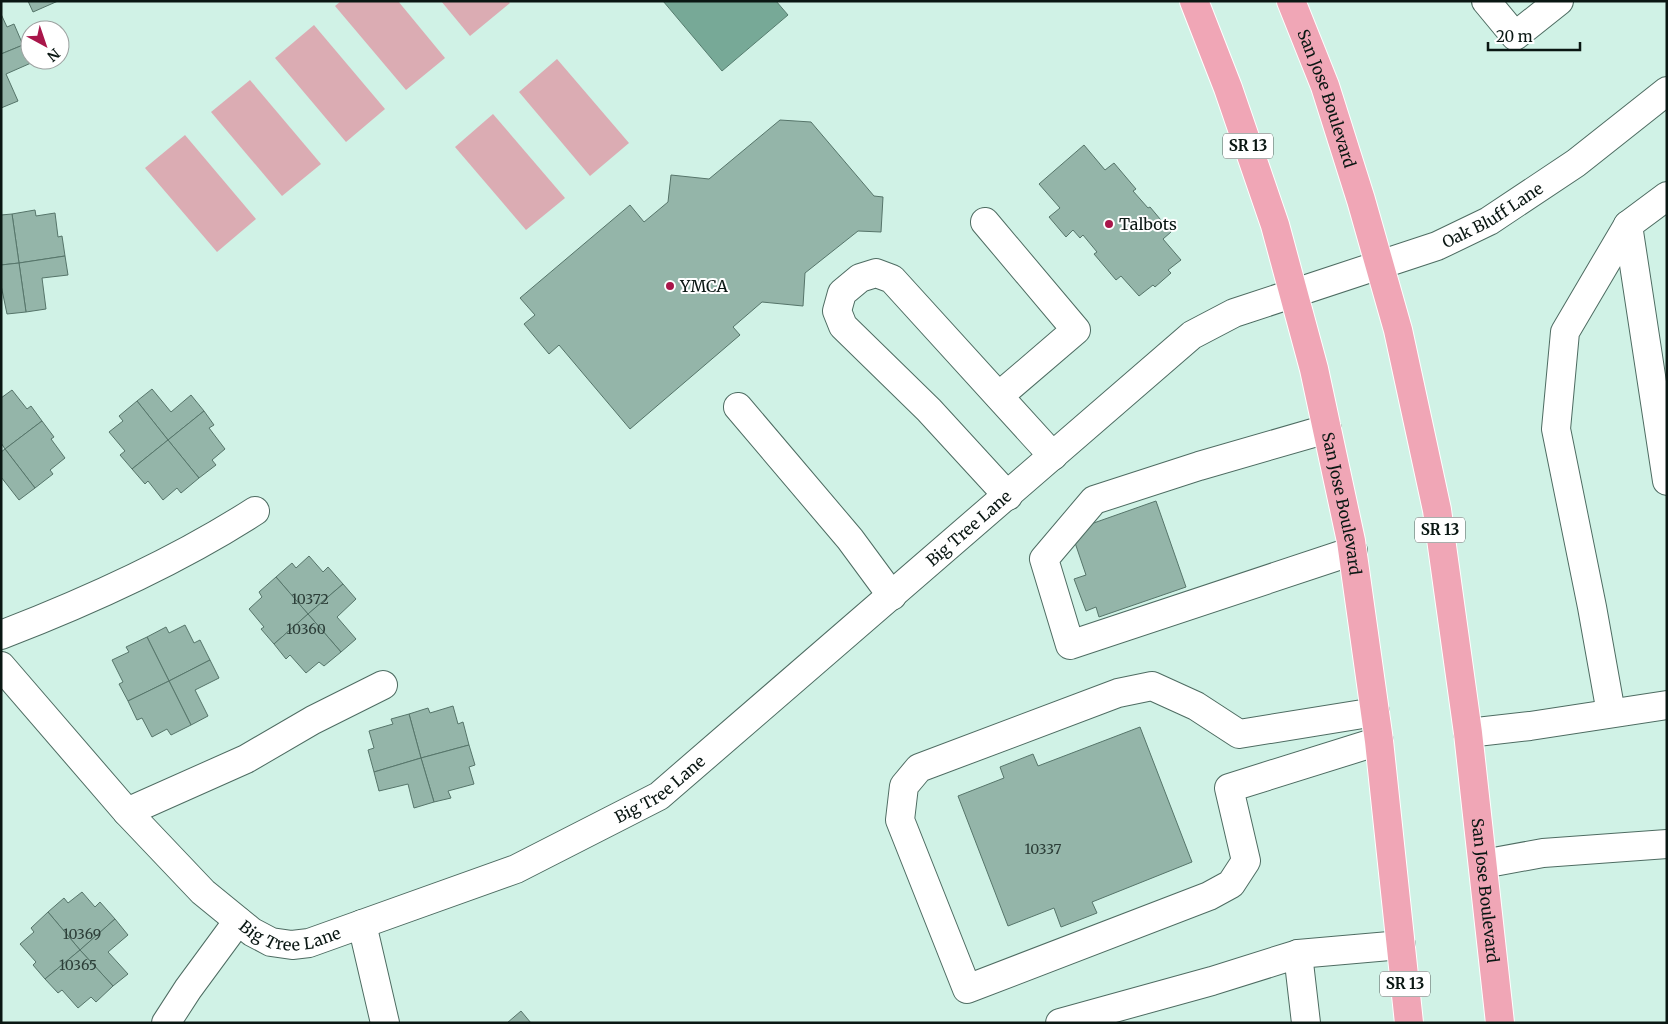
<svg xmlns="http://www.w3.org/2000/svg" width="1668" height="1024" font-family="Merriweather,serif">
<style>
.green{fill:#dbacb3}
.water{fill:#77a997;stroke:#567d6f}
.building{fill:#94b5a9;stroke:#56756a}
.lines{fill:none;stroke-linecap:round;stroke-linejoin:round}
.minor-casing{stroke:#4e6c62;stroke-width:30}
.major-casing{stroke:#fff;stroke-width:30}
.minor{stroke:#fff;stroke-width:28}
.major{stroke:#f0a6b6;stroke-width:28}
.poi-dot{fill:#a9164a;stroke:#fff;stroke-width:2}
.labels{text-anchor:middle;stroke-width:4;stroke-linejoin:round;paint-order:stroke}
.number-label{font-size:14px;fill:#2c3e38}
.shield{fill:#fff;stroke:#545d5a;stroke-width:1}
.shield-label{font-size:15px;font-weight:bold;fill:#0a1713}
.street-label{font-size:16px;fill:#0a1713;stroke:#fff}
.poi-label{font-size:16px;fill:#0a1713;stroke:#fff;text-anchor:start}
</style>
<rect width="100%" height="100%" fill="#d0f2e6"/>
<g class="green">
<path d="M341 1H398L445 58 406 90 335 6Z"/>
<path d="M441 1H508L510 3 470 36Z"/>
<path d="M314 25 385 109 346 142 275 58Z"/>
<path d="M557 59 629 143 590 176 519 92Z"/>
<path d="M250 80 321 164 282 196 211 112Z"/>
<path d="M493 114 565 198 526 230 455 147Z"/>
<path d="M185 135 256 219 217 252 145 168Z"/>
</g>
<path class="water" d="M663 1H776L788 15 722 71Z"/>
<g class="building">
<path d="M28 1H58L33 12Z"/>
<path d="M1 14 7 27 14 24 23 45 1 54Z"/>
<path d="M23 45 31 63 6 74 18 101 1 108V54Z"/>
<path d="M780 120 811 122 874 196 883 197 881 232 858 231 805 273 803 306 762 302 733 327 740 335 630 429 559 345 549 354 524 324 535 315 520 298 630 205 644 222 668 202 671 175 709 179Z"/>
<path d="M1084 145 1105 170 1114 163 1136 189 1133 191 1148 208 1150 207 1171 232 1163 239 1181 260 1168 270 1171 273 1155 287 1153 285 1139 296 1121 276 1116 280 1094 254 1097 252 1083 235 1080 238 1073 230 1066 237 1049 217 1060 208 1039 184Z"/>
<path d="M35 210 36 216 55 213 58 237 62 236 65 256 19 263 12 214Z"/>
<path d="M12 214 19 263 1 265V215Z"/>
<path d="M65 256 68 275 42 278 46 309 26 312 19 263Z"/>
<path d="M19 263 26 312 7 314 1 285V265Z"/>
<path d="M152 389 171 412 191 395 204 411 168 440 137 401Z"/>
<path d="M12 390 27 409 31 406 42 421 5 449 1 443V398Z"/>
<path d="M137 401 168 440 132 469 120 455 125 451 109 432 123 421 119 416Z"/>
<path d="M204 411 214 425 209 428 225 449 212 460 216 465 199 478 168 440Z"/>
<path d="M42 421 54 437 51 439 65 458 50 470 53 474 35 488 5 449Z"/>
<path d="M168 440 199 478 181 493 177 488 163 500 148 481 145 484 132 469Z"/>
<path d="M5 449 35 488 19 500 1 477V452Z"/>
<path d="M1156 501 1186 587 1099 617 1096 607 1086 611 1074 579 1086 575 1071 531Z"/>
<path d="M309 556 323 572 328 567 343 584 308 614 276 577 292 563 296 568Z"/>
<path d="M276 577 308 614 274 644 261 629 264 627 249 609 262 597 259 592Z"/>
<path d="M343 584 356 599 337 617 356 639 341 652 308 614Z"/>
<path d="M308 614 341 652 324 666 319 662 306 673 290 655 286 659 274 644Z"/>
<path d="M185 625 194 643 200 640 210 660 169 681 147 637 166 627 169 633Z"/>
<path d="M147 637 169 681 128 701 119 684 123 682 112 660 129 652 126 647Z"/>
<path d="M210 660 219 678 195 690 208 716 191 725 169 681Z"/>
<path d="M169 681 191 725 171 735 167 729 152 737 142 718 137 720 128 701Z"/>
<path d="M453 706 458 724 463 722 469 745 421 758 409 714 428 708 430 713Z"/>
<path d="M409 714 421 758 374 772 368 750 374 748 369 731 393 724 391 719Z"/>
<path d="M1140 727 1192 862 1092 902 1097 913 1061 927 1054 908 1008 926 958 796 1004 778 1000 767 1033 754 1038 766Z"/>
<path d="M469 745 475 765 469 767 474 784 448 791 451 798 434 802 421 758Z"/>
<path d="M421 758 434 802 414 808 408 784 379 791 374 772Z"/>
<path d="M82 892 95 907 100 902 115 919 80 950 48 912 64 898 68 903Z"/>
<path d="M48 912 80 950 45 979 33 965 36 962 20 944 34 932 31 928Z"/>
<path d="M115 919 128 935 108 952 128 974 113 986 80 950Z"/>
<path d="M80 950 113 986 96 1002 91 997 78 1008 62 990 58 993 45 979Z"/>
<path d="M521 1011 531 1023H507Z"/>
</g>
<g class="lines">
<defs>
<g id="minor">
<path d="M1486 1 1515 36 1559 1"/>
<path d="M1667 196 1628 225 1667 481"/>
<path d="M985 222 1076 330 999 396"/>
<path d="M738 407 850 539 892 596"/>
<path d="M1327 429 1199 466 1094 500 1044 559 1070 645 1353 551"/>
<path d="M1008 496 929 410 843 326 837 311 842 293 860 278 876 273 892 279 1053 456"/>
<path d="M1 635C89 601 176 562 255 511"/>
<path id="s1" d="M1 666 127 812 203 892 252 932 271 942 292 945 309 943 516 869 659 796 1192 335 1234 313 1437 246 1489 221 1576 163 1667 91"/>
<path d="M1375 712 1239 734 1196 706 1152 686 1118 693 919 768 904 786 900 820 967 989 1209 896 1231 884 1246 861 1229 788 1379 741"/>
<path d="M1611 713 1592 607 1556 429 1565 332 1628 225"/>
<path d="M1468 733 1530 726 1667 705"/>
<path d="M127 812 246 759 313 720 383 685"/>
<path d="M1483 864 1543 853 1667 844"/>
<path d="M362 924 385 1023"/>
<path d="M166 1023 188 989 238 921"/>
<path d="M1060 1023 1212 981 1298 954"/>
<path d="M1306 1023 1298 954 1401 945"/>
</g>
<g id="major">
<path id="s2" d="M1194 1 1228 88 1275 225 1314 369 1351 541 1379 741 1409 1023"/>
<path id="s3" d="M1291 1 1325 86 1361 200 1398 330 1437 510 1468 733 1500 1023"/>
</g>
</defs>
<use href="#minor" class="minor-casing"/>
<use href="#major" class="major-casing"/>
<use href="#minor" class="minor"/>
<use href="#major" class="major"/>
</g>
<g class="poi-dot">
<circle cx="1109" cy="224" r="5"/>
<circle cx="670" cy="286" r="5"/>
</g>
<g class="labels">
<g class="number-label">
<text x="310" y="604">10372</text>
<text x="306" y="634">10360</text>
<text x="1043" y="854">10337</text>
<text x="82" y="939">10369</text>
<text x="78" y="970">10365</text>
</g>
<g class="shield">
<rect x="1223" y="133.5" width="50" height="25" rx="4"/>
<rect x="1415" y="517.5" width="50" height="25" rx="4"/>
<rect x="1380" y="971.5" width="50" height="25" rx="4"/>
</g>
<g class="shield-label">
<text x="1248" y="151">SR 13</text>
<text x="1440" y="535">SR 13</text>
<text x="1405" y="989">SR 13</text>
</g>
<g class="street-label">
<text dy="6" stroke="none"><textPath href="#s3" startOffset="104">San Jose Boulevard</textPath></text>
<text dy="6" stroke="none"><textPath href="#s1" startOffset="1836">Oak Bluff Lane</textPath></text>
<text dy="6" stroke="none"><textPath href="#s2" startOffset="525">San Jose Boulevard</textPath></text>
<text dy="6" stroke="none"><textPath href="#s1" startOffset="1216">Big Tree Lane</textPath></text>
<text dy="6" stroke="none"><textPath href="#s1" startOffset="811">Big Tree Lane</textPath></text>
<text dy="6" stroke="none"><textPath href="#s3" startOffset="914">San Jose Boulevard</textPath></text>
<text dy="6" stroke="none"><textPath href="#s1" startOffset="406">Big Tree Lane</textPath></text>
</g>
<g class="poi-label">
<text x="1119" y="230">Talbots</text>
<text x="680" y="292">YMCA</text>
</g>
</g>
<rect width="1668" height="1024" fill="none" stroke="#0a1713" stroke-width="5"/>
<g transform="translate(45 45) rotate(140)"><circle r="24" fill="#ffffff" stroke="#9da2a1"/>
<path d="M0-4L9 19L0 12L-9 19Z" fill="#a9164a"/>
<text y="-8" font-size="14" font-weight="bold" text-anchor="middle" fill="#0a1713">N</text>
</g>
<path d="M1488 42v8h92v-8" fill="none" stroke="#0a1713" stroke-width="2.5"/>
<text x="1496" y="42" font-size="15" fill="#0a1713" stroke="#ffffff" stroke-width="4" paint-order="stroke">20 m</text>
</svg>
